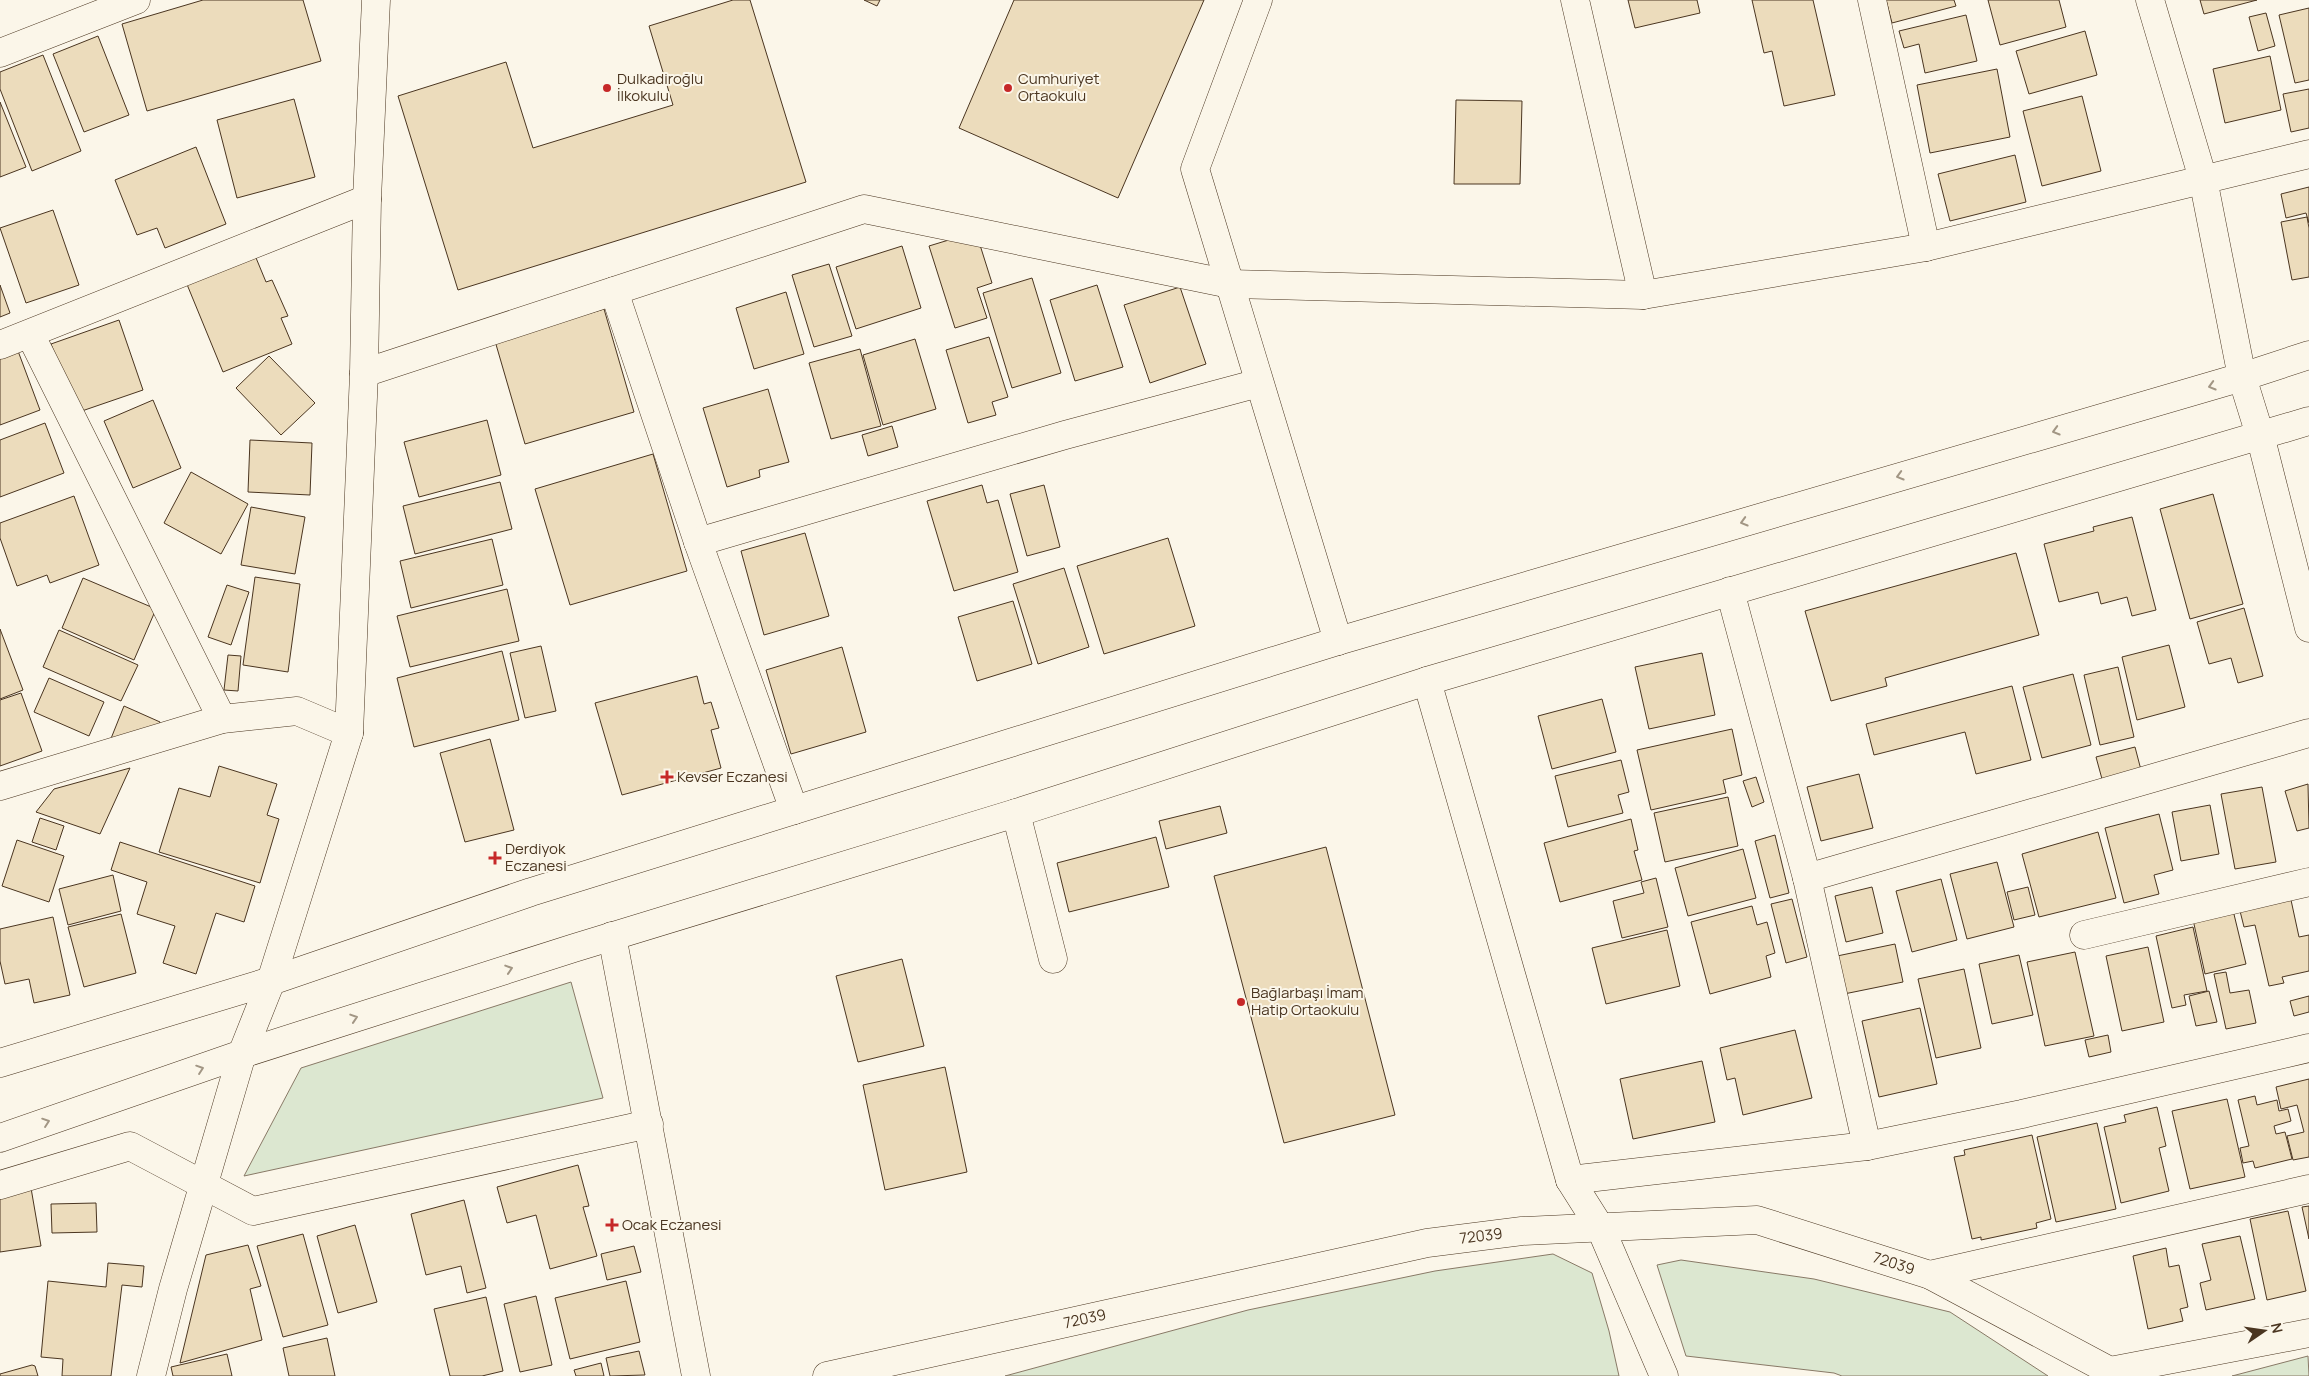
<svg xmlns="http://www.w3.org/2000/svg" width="2309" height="1376" font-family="Manrope,sans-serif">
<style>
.green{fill:#dce7d0;stroke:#887966}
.building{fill:#ecdcbc;stroke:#4a3520}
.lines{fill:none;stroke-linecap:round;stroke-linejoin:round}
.minor-casing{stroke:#4a3520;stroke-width:29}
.major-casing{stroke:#4a3520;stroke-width:29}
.minor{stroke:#fbf6e9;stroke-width:28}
.major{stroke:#fbf6e9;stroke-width:28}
.oneway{stroke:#a29684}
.poi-dot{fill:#c62828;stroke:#fbf6e9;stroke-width:2}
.labels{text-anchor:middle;stroke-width:4;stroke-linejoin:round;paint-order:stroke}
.poi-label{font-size:15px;fill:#4a3520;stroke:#fbf6e9;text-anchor:start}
.street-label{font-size:15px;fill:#4a3520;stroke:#fbf6e9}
</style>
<rect width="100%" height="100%" fill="#fbf6e9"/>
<g class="green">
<path d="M571 982 603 1098 244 1176 301 1068Z"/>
<path d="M1553 1254 1592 1273 1609 1331 1619 1376H1005L1248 1310 1435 1271Z"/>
<path d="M1681 1260 1814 1279 1950 1312 2048 1376H1842L1834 1373 1686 1356 1657 1265Z"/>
<path d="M2308 1356 2309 1376H2232Z"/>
</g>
<g class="building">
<path d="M203 0H303L321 61 147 111 122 24Z"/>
<path d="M733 0H750L806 182 458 290 398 96 506 62 533 148 673 105 649 26Z"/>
<path d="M864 0H880L877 6Z"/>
<path d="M1014 0H1204L1118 198 959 128Z"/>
<path d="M1628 0H1697L1700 13 1635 28Z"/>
<path d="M1752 0H1813L1835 95 1784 106 1772 51 1764 53Z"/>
<path d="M1886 0H1954L1956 6 1892 23Z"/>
<path d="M1988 0H2059L2066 27 2000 45Z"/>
<path d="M2200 0H2257L2204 14Z"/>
<path d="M2309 8V80L2295 83 2279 15Z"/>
<path d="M2266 13 2275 46 2258 51 2249 17Z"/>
<path d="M1966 15 1977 61 1925 73 1919 44 1904 48 1899 31Z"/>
<path d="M2085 31 2097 75 2029 94 2016 51Z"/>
<path d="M98 36 129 115 84 132 53 54Z"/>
<path d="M43 55 81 151 32 171 0 89V72Z"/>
<path d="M2270 56 2281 110 2225 123 2213 69Z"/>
<path d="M1997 69 2010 137 1930 153 1917 85Z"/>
<path d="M2309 89V128L2291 132 2283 94Z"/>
<path d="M2082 96 2101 171 2042 186 2023 111Z"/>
<path d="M294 99 315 177 237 198 217 120Z"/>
<path d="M1456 100 1522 101 1520 184H1454Z"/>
<path d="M0 102 26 167 0 177Z"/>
<path d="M196 147 226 224 165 248 157 228 137 235 115 180Z"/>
<path d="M2015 155 2026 202 1950 221 1938 174Z"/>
<path d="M2309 187V223L2306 213 2286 218 2281 194Z"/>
<path d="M53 210 79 285 26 303 0 228Z"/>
<path d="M2307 217 2309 228V277L2292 280 2281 222Z"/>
<path d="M952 239 980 245 992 283 977 288 987 318 955 328 929 246Z"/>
<path d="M902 246 921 308 856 329 836 267Z"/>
<path d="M254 253 266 282 272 280 288 316 281 318 292 344 223 372 186 282Z"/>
<path d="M829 264 852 336 814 347 792 275Z"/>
<path d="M1032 278 1061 373 1012 388 983 293Z"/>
<path d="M0 285 10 313 0 317Z"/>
<path d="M1097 285 1123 367 1075 381 1050 300Z"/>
<path d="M1180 287 1206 364 1150 383 1124 305Z"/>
<path d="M786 292 804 354 754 369 736 308Z"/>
<path d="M604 309 634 412 525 444 495 341Z"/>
<path d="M119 320 143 390 76 413 51 344Z"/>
<path d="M989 337 1008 397 992 402 996 415 968 423 946 350Z"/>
<path d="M915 339 936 409 883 425 863 355Z"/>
<path d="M860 349 881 426 831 439 809 363Z"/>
<path d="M18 351 40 410 0 425V358Z"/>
<path d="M269 356 315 403 281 435 236 388Z"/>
<path d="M768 389 789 462 759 470 760 477 727 487 703 408Z"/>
<path d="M153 400 181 468 133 488 104 421Z"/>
<path d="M487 420 501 475 419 497 404 442Z"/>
<path d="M45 423 64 473 0 497V440Z"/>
<path d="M892 426 898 447 868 456 862 435Z"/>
<path d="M250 440 312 443 310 495 248 492Z"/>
<path d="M653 454 687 571 570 605 535 489Z"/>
<path d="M191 472 248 504 221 554 164 523Z"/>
<path d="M500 482 512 529 415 554 403 506Z"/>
<path d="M982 485 987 503 998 500 1018 572 954 591 927 501Z"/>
<path d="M1044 485 1060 547 1027 556 1010 494Z"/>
<path d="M2213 494 2243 604 2190 619 2160 509Z"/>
<path d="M74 496 99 565 50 583 47 575 17 586 0 538V523Z"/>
<path d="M251 507 305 517 295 574 241 565Z"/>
<path d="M2132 517 2156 610 2132 616 2127 597 2101 604 2098 592 2059 602 2044 544 2094 531 2093 527Z"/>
<path d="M805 533 829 616 764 635 741 551Z"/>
<path d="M1168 538 1195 626 1104 654 1077 566Z"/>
<path d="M492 539 503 585 411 608 400 561Z"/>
<path d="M2016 553 2039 635 1885 678 1887 686 1831 701 1805 611Z"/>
<path d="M1064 568 1089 647 1038 664 1013 584Z"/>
<path d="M255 577 300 584 288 672 243 665Z"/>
<path d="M83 578 156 609 134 660 62 628Z"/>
<path d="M227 585 249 592 231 645 208 637Z"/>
<path d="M507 589 519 641 410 667 397 616Z"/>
<path d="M1013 601 1032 664 977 681 958 617Z"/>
<path d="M2244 608 2263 676 2238 683 2231 658 2209 664 2197 622Z"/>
<path d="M0 629 23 690 0 699Z"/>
<path d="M59 630 138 665 121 701 43 667Z"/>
<path d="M2169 645 2185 707 2137 720 2122 657Z"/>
<path d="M541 646 556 711 525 718 510 653Z"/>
<path d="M842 647 866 732 791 754 766 670Z"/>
<path d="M502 651 519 720 414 747 397 678Z"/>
<path d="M1702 653 1715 715 1649 729 1635 667Z"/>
<path d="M228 655 241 656 238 691 224 690Z"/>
<path d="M2118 667 2134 737 2100 745 2084 675Z"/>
<path d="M2073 674 2091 745 2042 758 2023 687Z"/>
<path d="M697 676 704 704 711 702 719 728 711 730 721 768 622 795 595 703Z"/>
<path d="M49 678 104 702 89 736 34 712Z"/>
<path d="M2012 686 2031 760 1976 774 1965 732 1874 755 1866 724Z"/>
<path d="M21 693 42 751 0 766V700Z"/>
<path d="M1602 699 1616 752 1552 769 1538 716Z"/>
<path d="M124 706 160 722 157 735 108 746Z"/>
<path d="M1732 729 1742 775 1723 780 1726 793 1651 810 1637 750Z"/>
<path d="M490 739 514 830 465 842 440 753Z"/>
<path d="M2135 747 2141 770 2102 779 2096 757Z"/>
<path d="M1621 760 1629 792 1618 795 1623 813 1568 827 1555 776Z"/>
<path d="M219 766 277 784 267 815 279 819 260 883 159 852 179 788 210 797Z"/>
<path d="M130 768 100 834 36 812 54 789Z"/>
<path d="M1859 774 1873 828 1821 841 1807 787Z"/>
<path d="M1756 777 1764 802 1752 807 1743 781Z"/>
<path d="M2308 784 2309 828 2297 831 2285 791Z"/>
<path d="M2262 787 2276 862 2235 869 2221 794Z"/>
<path d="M1728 797 1738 846 1665 862 1654 813Z"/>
<path d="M2210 805 2219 854 2181 861 2172 812Z"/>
<path d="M1220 806 1227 833 1166 849 1159 821Z"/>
<path d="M2159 814 2173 870 2154 875 2159 894 2124 903 2105 828Z"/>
<path d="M40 818 64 826 56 850 32 842Z"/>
<path d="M1631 819 1638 850 1634 851 1642 880 1560 902 1544 843Z"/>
<path d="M2098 832 2116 898 2039 917 2022 854Z"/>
<path d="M1775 835 1789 893 1770 898 1755 841Z"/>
<path d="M1156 837 1169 887 1069 912 1057 863Z"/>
<path d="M17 840 64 856 49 902 2 886Z"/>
<path d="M120 842 255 886 244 922 216 913 196 974 163 963 175 926 137 914 147 882 111 870Z"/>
<path d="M1326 847 1395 1115 1284 1143 1214 876Z"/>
<path d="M1743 849 1756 898 1688 916 1675 868Z"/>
<path d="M1997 862 2014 927 1967 939 1950 874Z"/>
<path d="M113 875 121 911 68 925 59 889Z"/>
<path d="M1656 878 1668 927 1622 938 1613 901 1644 893 1641 882Z"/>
<path d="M1941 879 1957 940 1912 952 1896 891Z"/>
<path d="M1872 887 1883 933 1846 942 1835 896Z"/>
<path d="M2028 887 2035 915 2014 920 2007 892Z"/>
<path d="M1792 899 1807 957 1786 963 1771 904Z"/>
<path d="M2291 900 2299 937 2309 935V971L2282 977 2284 983 2269 986 2255 925 2244 927 2240 911Z"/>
<path d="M1752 906 1757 925 1767 922 1775 953 1766 956 1771 977 1710 994 1691 922Z"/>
<path d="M2232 906 2246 964 2205 974 2192 915Z"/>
<path d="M121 914 136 973 84 987 68 927Z"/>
<path d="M53 917 70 995 34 1003 29 979 5 984 0 961V929Z"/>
<path d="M2193 927 2207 991 2184 995 2186 1005 2172 1008 2156 936Z"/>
<path d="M1667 930 1680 986 1606 1004 1592 948Z"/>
<path d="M1895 944 1903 982 1844 994 1837 956Z"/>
<path d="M2148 947 2164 1022 2122 1031 2106 956Z"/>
<path d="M2075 952 2094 1036 2045 1046 2027 962Z"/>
<path d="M2019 955 2033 1015 1992 1024 1979 964Z"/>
<path d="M902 959 924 1046 858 1062 836 976Z"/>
<path d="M1964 969 1981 1048 1936 1058 1918 979Z"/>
<path d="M2226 972 2230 993 2249 990 2256 1023 2226 1029 2214 974Z"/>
<path d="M2209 991 2217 1022 2196 1026 2189 996Z"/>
<path d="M2309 996V1012L2294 1016 2290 1001Z"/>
<path d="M1920 1008 1937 1084 1879 1097 1862 1021Z"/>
<path d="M1795 1030 1812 1098 1743 1115 1735 1078 1727 1080 1720 1048Z"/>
<path d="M2108 1035 2111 1052 2089 1057 2085 1040Z"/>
<path d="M1702 1061 1715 1122 1633 1139 1620 1079Z"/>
<path d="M945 1067 967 1172 885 1190 863 1085Z"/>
<path d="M2309 1079V1157L2293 1160 2287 1136 2304 1132 2297 1105 2281 1109 2276 1087Z"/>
<path d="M2255 1096 2257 1105 2277 1100 2279 1111 2288 1109 2291 1121 2274 1126 2276 1134 2285 1132 2292 1159 2255 1168 2253 1161 2243 1163 2240 1148 2249 1146 2238 1100Z"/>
<path d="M2227 1099 2245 1177 2190 1189 2172 1111Z"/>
<path d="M2157 1107 2166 1146 2159 1148 2169 1191 2121 1203 2104 1127 2126 1122 2124 1115Z"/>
<path d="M2097 1123 2116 1209 2056 1222 2037 1137Z"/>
<path d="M2032 1135 2051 1219 2036 1223 2037 1228 1981 1240V1237L1972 1239 1954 1157 1965 1155 1964 1150Z"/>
<path d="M578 1165 589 1206 583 1207 597 1256 550 1269 536 1215 507 1223 497 1187Z"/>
<path d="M31 1188 41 1246 0 1252V1193Z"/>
<path d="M464 1200 486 1288 467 1293 461 1266 426 1275 411 1214Z"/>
<path d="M96 1203 97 1232 52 1233 51 1204Z"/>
<path d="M2309 1206V1239L2302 1207Z"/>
<path d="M2288 1211 2306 1291 2267 1300 2250 1219Z"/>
<path d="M355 1225 377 1302 338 1313 317 1236Z"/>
<path d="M303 1234 328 1325 283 1337 257 1246Z"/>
<path d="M2240 1236 2255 1299 2206 1310 2200 1283 2211 1280 2202 1244Z"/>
<path d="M248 1245 261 1286 250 1289 262 1340 180 1363 206 1255Z"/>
<path d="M634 1246 641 1272 607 1280 601 1254Z"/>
<path d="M2166 1248 2169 1267 2179 1265 2188 1307 2180 1309 2183 1321 2148 1329 2133 1256Z"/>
<path d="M108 1263 144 1266 142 1287 122 1285 111 1376H62L63 1359 41 1357 48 1281 106 1287Z"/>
<path d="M626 1281 640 1342 570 1359 555 1298Z"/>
<path d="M536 1296 552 1365 520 1372 504 1304Z"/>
<path d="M486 1297 503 1371 482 1376H450L434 1309Z"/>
<path d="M327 1338 335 1376H289L283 1348Z"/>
<path d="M639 1351 645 1375 610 1376 606 1358Z"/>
<path d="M227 1354 232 1376H173L171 1367Z"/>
<path d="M601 1363 604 1376H576L574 1370Z"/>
<path d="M32 1365 35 1366 38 1376H0V1374Z"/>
</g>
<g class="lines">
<defs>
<g id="minor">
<path d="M1258 0 1195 169 1338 641"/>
<path d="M1575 0 1643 295"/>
<path d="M1872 0 1926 247"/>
<path d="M2150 0 2203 179 2242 377 2260 435 2309 628"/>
<path d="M0 53 136 0"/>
<path d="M614 291 698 542 794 810"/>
<path d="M30 334 222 719"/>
<path d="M0 345 367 199"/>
<path d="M364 373 864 209 1230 284 1643 295 1926 247 2309 154"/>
<path d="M698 542 1065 435 1259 383"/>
<path d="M1730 591 1807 878 1867 1146"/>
<path d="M1427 681 1570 1180 1601 1229 1664 1376"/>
<path d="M0 786 222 719 297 711 349 733"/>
<path d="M1016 813 1053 959"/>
<path d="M1807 878 2309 733"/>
<path d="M2084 935 2309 882"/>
<path d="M612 936 696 1376"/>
<path d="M1570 1180 1867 1146 2022 1114 2309 1048"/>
<path d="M0 1185 130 1146 253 1211 649 1124"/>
<path d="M1930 1275 2309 1189"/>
<path d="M2110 1371 2309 1333"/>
</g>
<g id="major">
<path d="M0 1063 271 981 531 892 1338 641 2242 377 2309 355"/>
<path d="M0 1138 242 1054 574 948 1016 813 1427 681 2309 421"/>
<path d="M151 1376 173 1289 242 1054 271 981 349 733 364 373 367 199 376 0"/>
<path id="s1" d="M827 1376 1427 1243 1522 1231 1757 1220 1930 1275 2110 1371 2115 1376"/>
</g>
</defs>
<use href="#minor" class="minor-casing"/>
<use href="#major" class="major-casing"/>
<use href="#minor" class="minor"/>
<use href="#major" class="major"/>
</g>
<defs><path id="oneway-chevron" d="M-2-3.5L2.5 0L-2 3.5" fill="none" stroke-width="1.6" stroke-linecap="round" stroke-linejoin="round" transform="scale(1.25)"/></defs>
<g class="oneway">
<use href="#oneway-chevron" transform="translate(2212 386) rotate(164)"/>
<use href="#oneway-chevron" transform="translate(2056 431) rotate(164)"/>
<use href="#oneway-chevron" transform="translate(1900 476) rotate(164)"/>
<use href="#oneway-chevron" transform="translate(1744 522) rotate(164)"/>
<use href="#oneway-chevron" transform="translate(509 969) rotate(-18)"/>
<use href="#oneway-chevron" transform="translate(354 1018) rotate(-18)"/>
<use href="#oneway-chevron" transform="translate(200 1069) rotate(-19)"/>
<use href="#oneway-chevron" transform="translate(46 1122) rotate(-19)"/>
</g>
<g class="poi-dot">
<circle cx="607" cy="88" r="5"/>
<circle cx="1008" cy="88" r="5"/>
<path d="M664.5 769.5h5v5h5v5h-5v5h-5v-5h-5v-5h5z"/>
<path d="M492.5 850.5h5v5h5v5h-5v5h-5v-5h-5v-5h5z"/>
<circle cx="1241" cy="1002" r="5"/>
<path d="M609.5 1217.5h5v5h5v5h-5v5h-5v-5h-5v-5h5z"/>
</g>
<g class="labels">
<g class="poi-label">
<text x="617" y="84">Dulkadiroğlu<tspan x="617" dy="17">İlkokulu</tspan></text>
<text x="1018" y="84">Cumhuriyet<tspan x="1018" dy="17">Ortaokulu</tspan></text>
<text x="677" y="782">Kevser Eczanesi</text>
<text x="505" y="854">Derdiyok<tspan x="505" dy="17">Eczanesi</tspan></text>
<text x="1251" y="998">Bağlarbaşı İmam<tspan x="1251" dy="17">Hatip Ortaokulu</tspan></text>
<text x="622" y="1230">Ocak Eczanesi</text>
</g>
<g class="street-label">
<text dy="5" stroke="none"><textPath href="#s1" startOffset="669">72039</textPath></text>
<text dy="5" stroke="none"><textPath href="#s1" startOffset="1089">72039</textPath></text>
<text dy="5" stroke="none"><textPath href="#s1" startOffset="264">72039</textPath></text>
</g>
</g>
<g transform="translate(2264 1331) rotate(77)" stroke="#fbf6e9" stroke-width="4" paint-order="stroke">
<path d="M0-4L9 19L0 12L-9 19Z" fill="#4a3520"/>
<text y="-8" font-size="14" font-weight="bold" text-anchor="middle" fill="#4a3520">N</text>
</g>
</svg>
